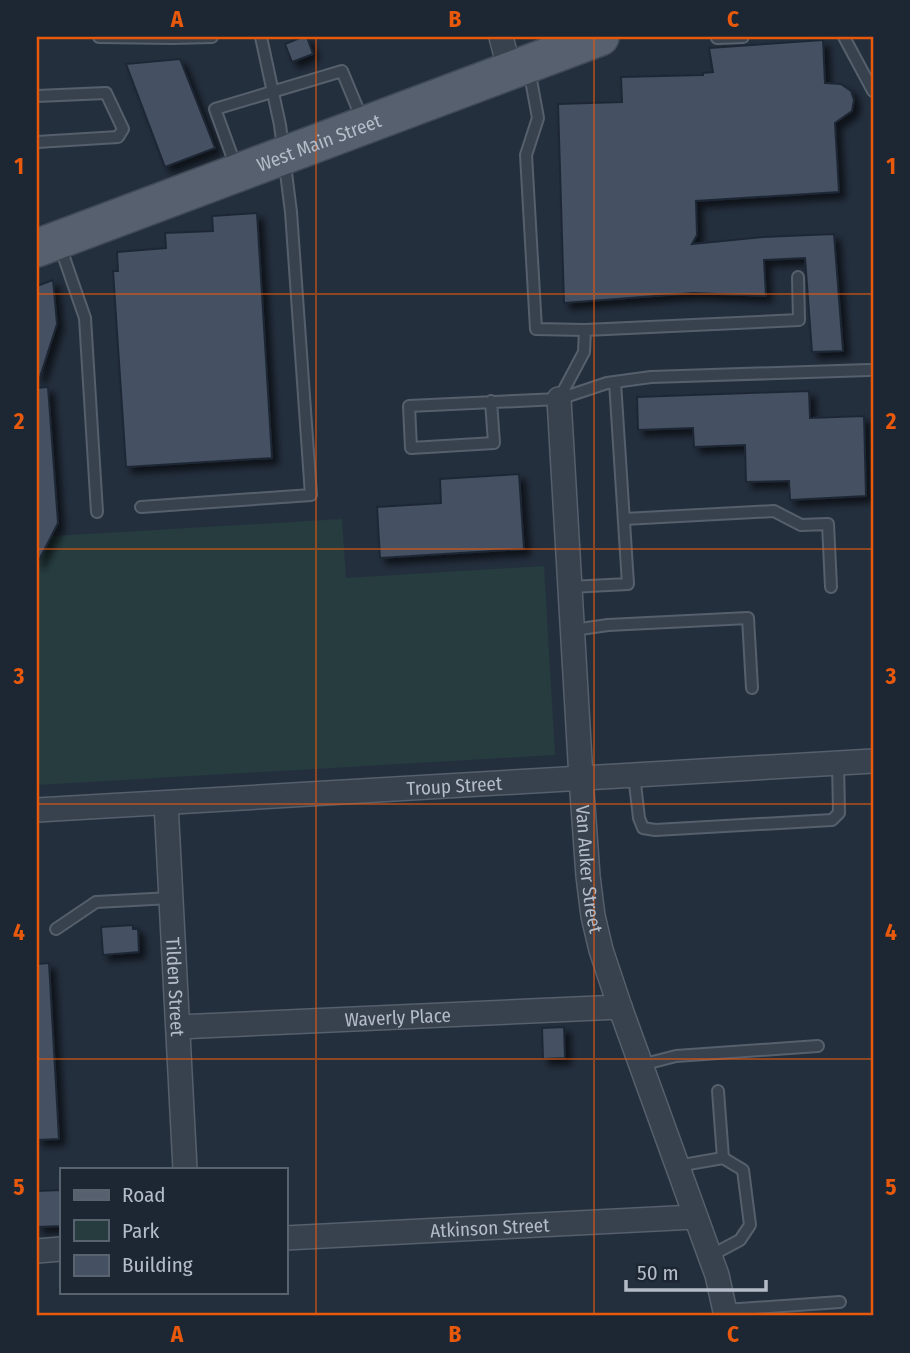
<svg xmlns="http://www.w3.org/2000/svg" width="910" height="1353" font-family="'Fira Sans Condensed',sans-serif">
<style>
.green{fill:#263c3f}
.building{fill:#455162;stroke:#1f2835;stroke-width:2;filter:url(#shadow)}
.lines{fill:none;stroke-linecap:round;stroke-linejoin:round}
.service-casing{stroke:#565f6c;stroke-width:14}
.minor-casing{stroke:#565f6c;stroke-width:26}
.primary-casing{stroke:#414a57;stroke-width:40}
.service{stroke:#38414e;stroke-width:10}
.minor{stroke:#38414e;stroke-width:23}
.primary{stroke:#56606e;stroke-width:37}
.grid{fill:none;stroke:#e8590c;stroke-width:2;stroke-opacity:0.55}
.labels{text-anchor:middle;stroke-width:5;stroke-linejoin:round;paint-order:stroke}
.street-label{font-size:19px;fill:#b4bcc9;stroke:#1d2633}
.neatline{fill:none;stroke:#e8590c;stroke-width:2.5}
.grid-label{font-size:23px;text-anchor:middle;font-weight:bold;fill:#e8590c}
</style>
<defs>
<filter id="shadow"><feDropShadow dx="6" dy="6" stdDeviation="3.5" flood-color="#0009"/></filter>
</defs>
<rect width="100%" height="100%" fill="#242f3e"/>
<path class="green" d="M342 519 346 578 544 566 555 755 37 785V537Z"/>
<g class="building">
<path d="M302 37H307L313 54 292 62 285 44Z"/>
<path d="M823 40 825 83 841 84 851 91 854 100 852 111 835 123 839 192 696 201 697 235 692 244 763 237 834 234 843 351 812 352 805 258 764 260 766 296 694 293 564 303 558 104 622 102 621 77 703 75V73L713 72 709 48Z"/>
<path d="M180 59 215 148 165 167 126 64Z"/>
<path d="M257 213 272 458 126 467 113 271H118L117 252 166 248 165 233 213 231 212 216Z"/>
<path d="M53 280 57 324 40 377H37V286Z"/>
<path d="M48 387 58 523 37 564V388Z"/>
<path d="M809 391 810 418 864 416 866 496 790 500 789 481 746 482 745 445 694 447 693 428 638 430 637 397Z"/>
<path d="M519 474 524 549 380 558 377 507 441 503 440 479Z"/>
<path d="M133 925V929H138L139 952 103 955 101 927Z"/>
<path d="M49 963 59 1139 37 1140V964Z"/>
<path d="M564 1027 565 1058 543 1059 542 1028Z"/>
<path d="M61 1190V1226L37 1227V1191Z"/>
</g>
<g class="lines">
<defs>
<g id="service">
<path d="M99 37 172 38 212 37"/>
<path d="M717 37V38L743 37"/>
<path d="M844 37 873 91"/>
<path d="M529 69 538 118 526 155 536 329 585 330"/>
<path d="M37 96 106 93 123 129 118 137 37 142"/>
<path d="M236 167 215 109 342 71 362 119"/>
<path d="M60 246 85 318 97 512"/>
<path d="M559 399 584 352 585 330 799 320 798 277"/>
<path d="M491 401 494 443 411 448 409 406 559 399 607 383 651 377 869 370"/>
<path d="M141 507 311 495 291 212 280 125 261 37"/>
<path d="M624 519 774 511 801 525 828 524 831 587"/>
<path d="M570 587 628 584 615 382"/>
<path d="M573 630 608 625 748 618 752 688"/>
<path d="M634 775 639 818 643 828 655 830 832 820 839 813 838 763"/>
<path d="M56 929 96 902 171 898"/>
<path d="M641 1065 676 1056 818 1046"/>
<path d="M718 1091 723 1158"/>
<path d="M677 1166 723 1158 743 1170 750 1225 740 1240 710 1256"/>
<path d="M725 1310 840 1302"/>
</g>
<g id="minor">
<path d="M501 37 510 71"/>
<path id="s1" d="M559 399 581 778 588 876 593 916 601 950 620 1007 710 1256 717 1275 726 1316"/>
<path id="s2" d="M166 803 185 1169"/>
<path id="s3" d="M37 810 873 761"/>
<path id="s4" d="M178 1027 620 1007"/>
<path id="s5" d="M285 1238 695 1217"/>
<path d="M37 1251 61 1249"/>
</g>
<g id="primary">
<path id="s6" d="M37 248 600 37"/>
</g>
</defs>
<use href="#service" class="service-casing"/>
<use href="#minor" class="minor-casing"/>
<use href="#primary" class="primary-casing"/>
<use href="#service" class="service"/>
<use href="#minor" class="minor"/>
<use href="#primary" class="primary"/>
</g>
<path class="grid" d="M316 37V1316M594 37V1316M37 294H873M37 549H873M37 804H873M37 1059H873"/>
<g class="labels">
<g class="street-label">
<text dy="7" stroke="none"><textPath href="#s6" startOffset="301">West Main Street</textPath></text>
<text dy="7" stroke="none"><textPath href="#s3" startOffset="418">Troup Street</textPath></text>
<text dy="7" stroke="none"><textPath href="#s1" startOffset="471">Van Auker Street</textPath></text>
<text dy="7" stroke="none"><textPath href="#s2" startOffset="184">Tilden Street</textPath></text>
<text dy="7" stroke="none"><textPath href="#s4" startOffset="220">Waverly Place</textPath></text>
<text dy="7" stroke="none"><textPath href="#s5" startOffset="205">Atkinson Street</textPath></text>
</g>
</g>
<rect width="910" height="1353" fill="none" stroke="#1d2633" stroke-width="77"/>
<rect x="60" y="1168" width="228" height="126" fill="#1d2633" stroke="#59626f" stroke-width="2"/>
<rect x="74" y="1190" width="35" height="10" fill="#56606e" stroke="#59626f" stroke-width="2"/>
<text x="122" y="1202" font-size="21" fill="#b4bcc9">Road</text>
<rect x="74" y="1220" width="35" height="21" fill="#263c3f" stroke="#59626f" stroke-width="2"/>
<text x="122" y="1238" font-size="21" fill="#b4bcc9">Park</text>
<rect x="74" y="1255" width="35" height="21" fill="#455162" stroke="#59626f" stroke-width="2"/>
<text x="122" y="1272" font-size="21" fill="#b4bcc9">Building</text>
<path d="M626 1280v10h140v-10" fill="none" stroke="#b4bcc9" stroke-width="3.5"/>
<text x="637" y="1280" font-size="21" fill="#b4bcc9" stroke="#1d2633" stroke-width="5" paint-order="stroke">50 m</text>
<rect x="38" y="38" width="834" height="1276" class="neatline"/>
<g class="grid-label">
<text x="177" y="27">A</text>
<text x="455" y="27">B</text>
<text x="733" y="27">C</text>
<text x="19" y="174">1</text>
<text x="891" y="174">1</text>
<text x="19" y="429">2</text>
<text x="891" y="429">2</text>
<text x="19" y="684">3</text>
<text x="891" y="684">3</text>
<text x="19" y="940">4</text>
<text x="891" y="940">4</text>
<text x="19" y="1195">5</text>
<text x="891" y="1195">5</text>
<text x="177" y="1342">A</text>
<text x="455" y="1342">B</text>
<text x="733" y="1342">C</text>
</g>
</svg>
